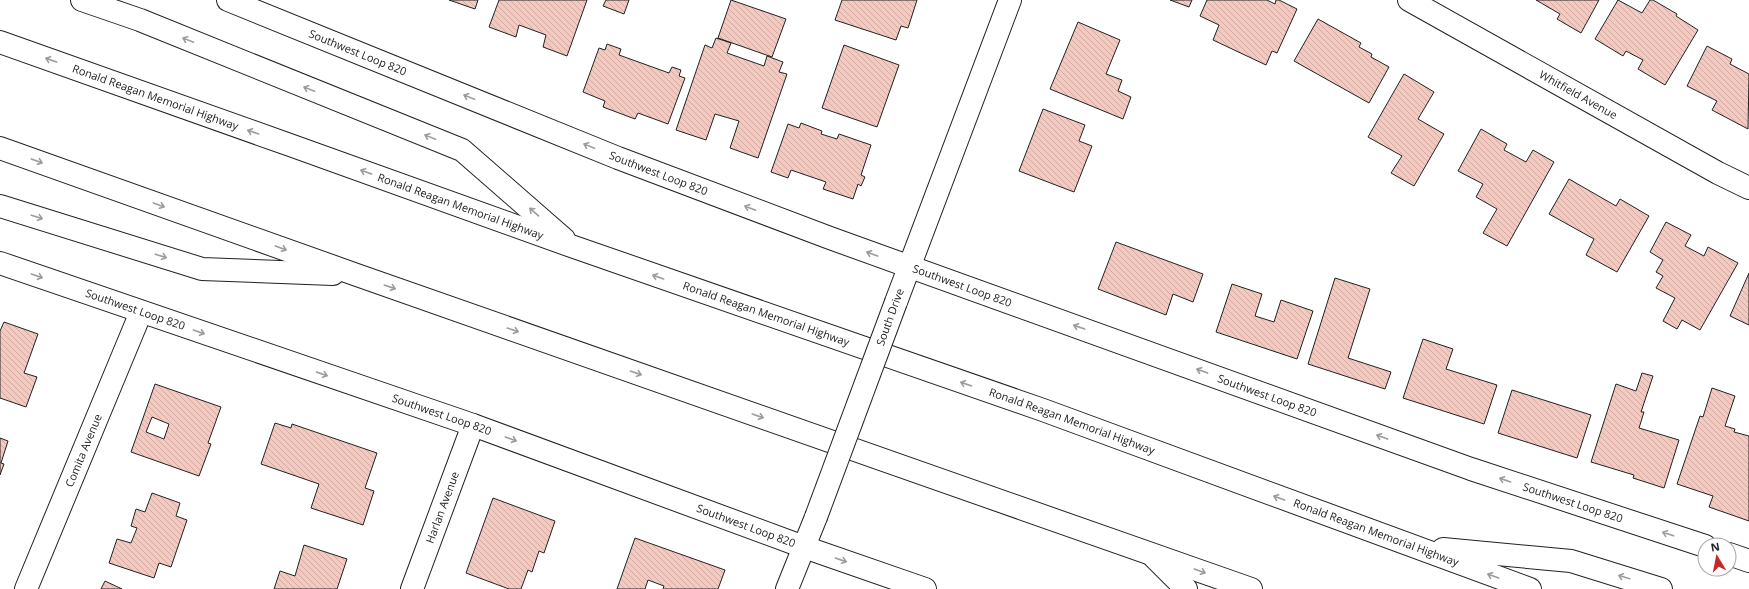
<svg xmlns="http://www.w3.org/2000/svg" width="1749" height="589" font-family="'Open Sans',sans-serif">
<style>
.building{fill:url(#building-back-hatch);stroke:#222;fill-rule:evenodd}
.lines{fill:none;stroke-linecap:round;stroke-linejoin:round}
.minor-casing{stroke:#222;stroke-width:24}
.major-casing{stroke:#222;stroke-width:24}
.highway-casing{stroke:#222;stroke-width:24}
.minor{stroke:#fff;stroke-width:22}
.major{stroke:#fff;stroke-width:22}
.highway{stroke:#fff;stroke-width:22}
.minor-bridge-casing{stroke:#222;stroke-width:24;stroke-linecap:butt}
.minor-bridge{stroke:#fff;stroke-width:22}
.oneway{stroke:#9c9c9c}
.labels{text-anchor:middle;stroke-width:3;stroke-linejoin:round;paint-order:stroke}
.street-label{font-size:11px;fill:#222;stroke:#fff}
</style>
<defs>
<pattern id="building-back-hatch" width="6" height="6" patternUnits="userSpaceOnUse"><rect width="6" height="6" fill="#f3c9c0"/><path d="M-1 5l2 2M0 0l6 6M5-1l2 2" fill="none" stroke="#d0aca5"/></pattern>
</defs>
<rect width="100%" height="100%" fill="#fff"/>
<g class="building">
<path d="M449 0H478L475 9Z"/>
<path d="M499 0H587L567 56 543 47 546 35 519 25 516 37 489 27Z"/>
<path d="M606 0H629L624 14 603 6Z"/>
<path d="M731 0 786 19 772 57 718 38Z"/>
<path d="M842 0H917L908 28 901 26 896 40 835 20Z"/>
<path d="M1170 0H1192L1189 7Z"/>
<path d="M1207 0H1267L1275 4 1276 0H1279L1297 9 1277 53 1272 51 1266 65 1213 40 1219 25 1200 16Z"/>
<path d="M1536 0H1599L1581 33 1557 19 1560 14Z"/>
<path d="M1618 0 1642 13 1650 0H1653L1677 14 1676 16 1698 30 1665 85 1638 69 1643 60 1626 51 1623 56 1595 39Z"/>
<path d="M1318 19 1361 43 1359 47 1372 54 1371 57 1389 67 1369 103 1294 61Z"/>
<path d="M1078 22 1120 40 1106 74 1122 80 1118 91 1131 97 1123 119 1050 89Z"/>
<path d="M716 38 731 43 727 53 764 66 767 56 783 62 779 72 787 74 758 158 730 148 739 121 715 114 706 140 676 130 705 45 712 48Z"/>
<path d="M607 44 621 49 619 55 669 73 672 67 681 70 679 76 685 78 668 124 638 113 635 119 603 107 605 101 583 92 599 48 605 50Z"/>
<path d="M844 45 899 65 877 127 822 108Z"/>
<path d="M1707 46 1732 59 1730 64 1749 74 1748 129 1712 110 1717 101 1687 86Z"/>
<path d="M1404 74 1434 92 1418 119 1444 134 1414 186 1391 173 1402 156 1368 137Z"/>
<path d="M1043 109 1085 125 1079 141 1092 146 1074 192 1019 171Z"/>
<path d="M801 123 822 131 821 134 837 139 839 134 871 145 861 175 865 177 861 186 858 184 853 199 823 189 826 182 791 170 788 178 771 172 788 124 799 128Z"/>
<path d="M1481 129 1507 144 1504 150 1526 162 1533 150 1554 162 1507 246 1483 233 1497 209 1476 197 1483 184 1458 171Z"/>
<path d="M1569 179 1616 206 1620 199 1649 216 1617 272 1586 255 1594 239 1549 214Z"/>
<path d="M1666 222 1691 235 1685 246 1704 256 1708 247 1738 263 1700 330 1682 320 1677 329 1663 321 1675 298 1656 288 1663 276 1656 272 1663 260 1650 252Z"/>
<path d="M1116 242 1203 274 1193 302 1173 294 1166 315 1098 289Z"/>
<path d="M1749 273V325L1730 316Z"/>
<path d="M1335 278 1370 289 1348 358 1391 372 1385 389 1308 364Z"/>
<path d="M1232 284 1262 294 1255 316 1274 322 1281 300 1313 311 1297 359 1216 332Z"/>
<path d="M4 322 38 334 24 373 37 377 26 407 0 398V331Z"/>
<path d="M1423 339 1453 349 1446 369 1497 385 1484 424 1403 398Z"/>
<path d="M1642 373 1653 376 1641 412H1644L1639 428 1679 440 1664 488 1633 478 1634 475 1591 462 1616 384 1636 391Z"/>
<path d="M155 384 221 407 208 443 211 444 199 476 131 452ZM152 417 169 424 164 439 146 432Z"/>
<path d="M1712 388 1735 396 1725 426 1735 429 1734 432 1749 436V521L1709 507 1713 496 1677 484 1700 416 1703 417Z"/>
<path d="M1512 390 1591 415 1577 458 1498 433Z"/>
<path d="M275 423 291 428 292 424 377 453 365 488 374 491 363 525 311 508 319 484 261 464Z"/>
<path d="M0 438 8 441 1 463 4 464 0 475Z"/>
<path d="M152 493 180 503 176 516 187 520 171 567 159 563 154 578 109 563 117 539 131 543 137 528 131 526 136 509 145 512Z"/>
<path d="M493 498 555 521 544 553 539 551 532 572 528 570 521 589H509L466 573Z"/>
<path d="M635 538 725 570 718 589H663L664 586 648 580 645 589H617Z"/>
<path d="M304 545 347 559 337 589H274L280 571 295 576Z"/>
<path d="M105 581 122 589H101Z"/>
</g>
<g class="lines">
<defs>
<g id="minor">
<path id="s1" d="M1409 0 1718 173 1749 188"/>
<path d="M896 302 1010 0"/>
<path id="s2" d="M26 589 141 312"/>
<path id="s3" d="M412 589 473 425"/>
<path d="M787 589 816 517"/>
</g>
<g id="major">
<path id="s4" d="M228 0 618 158 830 238 1471 469 1705 546"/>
<path id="s5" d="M0 263 473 425 804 547 925 589"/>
<path d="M1729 554 1749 561"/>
</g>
<g id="highway">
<path d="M82 0 140 20 462 150 564 239"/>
<path id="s6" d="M0 42 290 145 574 247 1043 410 1530 589"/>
<path d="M0 148 354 274 1251 589"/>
<path d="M0 206 202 269 333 274"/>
<path d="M1443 549 1571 561 1661 589"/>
<path d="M1154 557 1186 589"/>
</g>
</defs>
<use href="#minor" class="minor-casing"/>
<use href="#major" class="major-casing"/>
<use href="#highway" class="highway-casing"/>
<use href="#minor" class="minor"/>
<use href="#major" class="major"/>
<use href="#highway" class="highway"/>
<defs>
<path id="minor-bridge" d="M816 517 896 302"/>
</defs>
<use href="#minor-bridge" class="minor-bridge-casing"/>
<use href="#minor-bridge" class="minor-bridge"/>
</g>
<defs><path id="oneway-shaft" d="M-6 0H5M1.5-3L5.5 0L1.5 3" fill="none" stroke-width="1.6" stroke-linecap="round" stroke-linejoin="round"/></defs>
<g class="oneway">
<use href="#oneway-shaft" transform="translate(188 40) rotate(-158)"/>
<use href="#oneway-shaft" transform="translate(51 60) rotate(-161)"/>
<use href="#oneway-shaft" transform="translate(309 89) rotate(-158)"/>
<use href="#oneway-shaft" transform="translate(469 97) rotate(-158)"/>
<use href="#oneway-shaft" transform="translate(253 132) rotate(-161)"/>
<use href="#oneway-shaft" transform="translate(430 137) rotate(-158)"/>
<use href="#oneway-shaft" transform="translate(589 146) rotate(-158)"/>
<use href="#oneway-shaft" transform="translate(37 161) rotate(20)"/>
<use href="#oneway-shaft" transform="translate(366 172) rotate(-160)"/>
<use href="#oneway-shaft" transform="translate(159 205) rotate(20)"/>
<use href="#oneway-shaft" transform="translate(750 208) rotate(-159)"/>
<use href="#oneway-shaft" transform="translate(534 212) rotate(-139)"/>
<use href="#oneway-shaft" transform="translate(37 217) rotate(18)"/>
<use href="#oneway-shaft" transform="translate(281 248) rotate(20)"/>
<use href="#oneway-shaft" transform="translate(872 254) rotate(-160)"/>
<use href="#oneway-shaft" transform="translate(161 256) rotate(18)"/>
<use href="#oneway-shaft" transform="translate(37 276) rotate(19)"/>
<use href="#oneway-shaft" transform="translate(658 277) rotate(-161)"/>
<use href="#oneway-shaft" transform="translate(390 287) rotate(19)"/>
<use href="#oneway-shaft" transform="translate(1079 327) rotate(-161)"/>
<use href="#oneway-shaft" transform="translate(513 330) rotate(19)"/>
<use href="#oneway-shaft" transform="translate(199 332) rotate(19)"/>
<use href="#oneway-shaft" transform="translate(1202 371) rotate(-160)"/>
<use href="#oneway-shaft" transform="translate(636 373) rotate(19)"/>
<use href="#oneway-shaft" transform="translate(322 374) rotate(19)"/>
<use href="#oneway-shaft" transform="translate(966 384) rotate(-161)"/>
<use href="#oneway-shaft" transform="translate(758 416) rotate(19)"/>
<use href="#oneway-shaft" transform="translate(1382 437) rotate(-160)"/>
<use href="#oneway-shaft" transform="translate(511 439) rotate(20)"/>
<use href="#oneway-shaft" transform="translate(1505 480) rotate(-161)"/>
<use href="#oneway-shaft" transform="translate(1279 498) rotate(-160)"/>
<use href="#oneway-shaft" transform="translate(1668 534) rotate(-162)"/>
<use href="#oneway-shaft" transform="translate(841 560) rotate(19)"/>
<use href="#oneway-shaft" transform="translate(1200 571) rotate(20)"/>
<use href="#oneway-shaft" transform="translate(1493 576) rotate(-160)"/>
<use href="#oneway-shaft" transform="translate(1624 577) rotate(-163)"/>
</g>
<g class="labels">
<g class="street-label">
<text dy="4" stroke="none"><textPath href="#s4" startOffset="140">Southwest Loop 820</textPath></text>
<text dy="4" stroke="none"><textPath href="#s1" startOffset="194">Whitfield Avenue</textPath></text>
<text dy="4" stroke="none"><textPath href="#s6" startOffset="165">Ronald Reagan Memorial Highway</textPath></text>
<text dy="4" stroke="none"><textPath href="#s4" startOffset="464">Southwest Loop 820</textPath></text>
<text dy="4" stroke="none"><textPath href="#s6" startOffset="489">Ronald Reagan Memorial Highway</textPath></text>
<text dy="4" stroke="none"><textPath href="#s4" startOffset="788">Southwest Loop 820</textPath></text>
<text dy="4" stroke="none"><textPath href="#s5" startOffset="143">Southwest Loop 820</textPath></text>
<text dy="4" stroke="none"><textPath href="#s6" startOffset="813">Ronald Reagan Memorial Highway</textPath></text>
<text transform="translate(890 317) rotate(-70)" y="4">South Drive</text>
<text dy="4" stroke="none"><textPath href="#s4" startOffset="1112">Southwest Loop 820</textPath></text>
<text dy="4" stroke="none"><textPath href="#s5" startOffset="467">Southwest Loop 820</textPath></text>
<text dy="4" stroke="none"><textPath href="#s6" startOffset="1137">Ronald Reagan Memorial Highway</textPath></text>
<text dy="4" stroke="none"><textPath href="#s2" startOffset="150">Comita Avenue</textPath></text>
<text dy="4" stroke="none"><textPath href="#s4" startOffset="1436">Southwest Loop 820</textPath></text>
<text dy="4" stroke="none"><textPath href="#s3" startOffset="87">Harlan Avenue</textPath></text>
<text dy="4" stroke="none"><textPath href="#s5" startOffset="791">Southwest Loop 820</textPath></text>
<text dy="4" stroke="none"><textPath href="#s6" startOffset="1461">Ronald Reagan Memorial Highway</textPath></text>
</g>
</g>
<g transform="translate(1717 557) rotate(350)"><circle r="19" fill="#ffffff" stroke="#a7a7a7"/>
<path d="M0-3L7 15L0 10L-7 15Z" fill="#c62828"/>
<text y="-6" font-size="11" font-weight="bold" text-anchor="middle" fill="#222222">N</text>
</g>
</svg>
